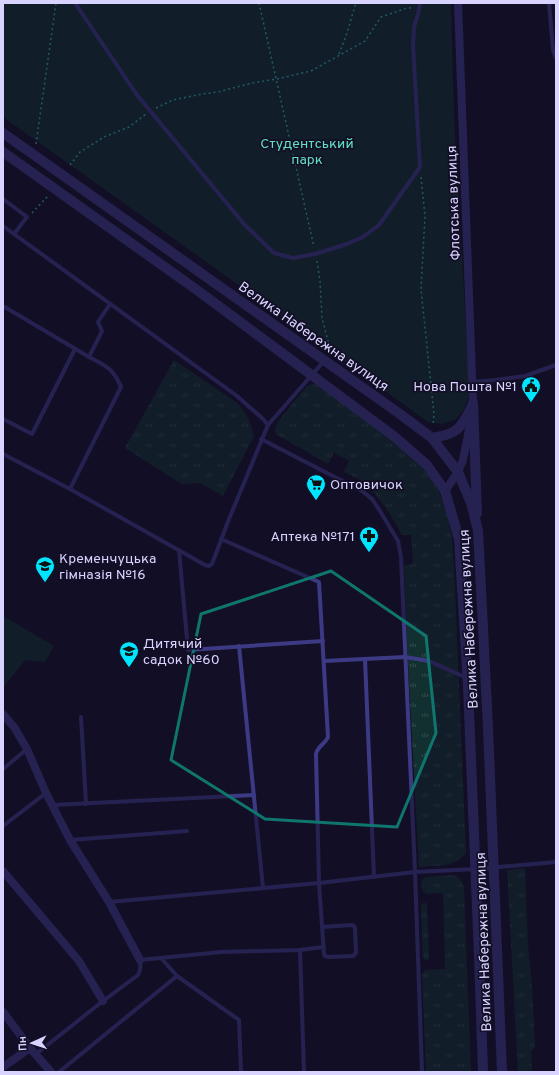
<svg xmlns="http://www.w3.org/2000/svg" width="559" height="1075" font-family="Overpass,sans-serif">
<style>
.grass{fill:url(#grass-tufts)}
.green{fill:#12302f}
.lines{fill:none;stroke-linecap:round;stroke-linejoin:round}
.path{stroke:#2fb8b0;stroke-width:1.5;stroke-dasharray:2 3;stroke-linecap:butt}
.service{stroke:#3d3a85;stroke-width:4}
.minor{stroke:#3d3a85;stroke-width:8}
.tertiary{stroke:#3d3a85;stroke-width:10}
.marked{fill:none;stroke:#0f766e;stroke-width:3;stroke-linejoin:round}
.labels{text-anchor:middle;stroke-width:3.5;stroke-linejoin:round;paint-order:stroke}
.park-label{font-size:14px;fill:#5fe0c0;stroke:#130f26}
.street-label{font-size:14px;fill:#d9d4ff;stroke:#130f26}
.poi-label{font-size:14px;fill:#d9d4ff;stroke:#130f26;text-anchor:start}
</style>
<defs>
<pattern id="grass-tufts" width="24" height="20" patternUnits="userSpaceOnUse"><rect width="24" height="20" fill="#12302f"/><path d="M3 7l-1-3M5 7V3M7 7l1-3M15 17l-1-3M17 17v-4M19 17l1-3" fill="none" stroke="#344d4e"/></pattern>
</defs>
<rect width="100%" height="100%" fill="#130f26"/>
<g class="grass">
<path d="M174 360 236 402C246 411 251 423 254 436L223 496 200 483 182 484 125 448Z"/>
<path d="M313 384 318 385 393 440 426 471 439 492 447 514 452 538 454 565 466 853C455 868 436 865 419 867L407 644 404 565 413 564 411 535H402C392 517 380 496 363 482 358 478 350 475 344 472L349 461 334 453 328 464 276 434 275 429 278 422 291 405 307 386Z"/>
<path d="M525 868 528 946 532 985 535 1047 531 1052 532 1072H518L507 870Z"/>
<path d="M454 875C460 877 462 881 464 887L471 1072H426L422 975 425 970 445 969 443 893 427 894 423 891 421 886 422 880 426 877Z"/>
<path d="M424 903H426L427 906 429 958 428 960H426L423 958 421 906 422 904Z"/>
</g>
<g class="green">
<path d="M3 3H451L454 119 468 363V399L463 411 455 420 441 424 428 422 261 301 3 117Z"/>
<path d="M3 616 54 646 45 662 25 660 3 688Z"/>
</g>
<g class="lines">
<g class="path">
<path d="M259 3 314 247"/>
<path d="M339 54 346 36 355 6V3"/>
<path d="M156 108 173 100 202 94 218 92 252 83 277 79 311 71 365 41 381 17 407 8H413"/>
<path d="M36 144 56 3"/>
<path d="M70 165 80 152 104 137 129 127 146 114"/>
<path d="M421 177 425 216 421 289 434 414 433 426"/>
<path d="M32 213 48 196"/>
<path d="M317 261 320 281 322 318 331 353"/>
</g>
<g class="service">
<path d="M75 3 137 95 244 224 274 253 293 258 315 254 347 244 363 237 379 225 420 167 413 46 414 27 418 14 420 3"/>
<path d="M549 3 553 50 556 58"/>
<path d="M3 199 27 217 14 234"/>
<path d="M3 226 237 396 263 419 268 425 324 361"/>
<path d="M3 306 89 357"/>
<path d="M473 382 496 380 525 376 556 365"/>
<path d="M3 419 32 434 75 349"/>
<path d="M261 439 362 491 372 499 380 511 398 541 401 557 415 872 422 1072"/>
<path d="M3 454 70 489 205 565 209 566 212 564 229 519 268 425"/>
<path d="M70 489 121 387C113 368 106 366 89 357L102 331 98 322 110 304"/>
<path d="M221 539 319 582 328 737C325 744 317 747 316 754L319 883 324 954 325 956 328 957 353 956 356 953 355 928 354 926 351 925 322 927"/>
<path d="M179 550 188 650 323 641"/>
<path d="M239 646 263 888"/>
<path d="M365 659 374 877"/>
<path d="M324 661 405 657 429 661 467 678"/>
<path d="M81 717 86 804"/>
<path d="M3 769 27 749"/>
<path d="M53 805 254 795"/>
<path d="M3 826 46 793"/>
<path d="M70 840 187 831"/>
<path d="M109 902 319 883 415 872 476 869 556 862"/>
<path d="M300 950 304 1072"/>
<path d="M161 958 177 976 239 1020 241 1072"/>
<path d="M36 1054 103 1001 138 975C141 970 141 966 140 960L221 952 300 950 323 947"/>
<path d="M59 1072 177 976"/>
</g>
<g class="minor">
<path d="M458 3 473 403V408"/>
<path d="M445 491 458 472 463 460 471 419"/>
<path d="M3 714 14 727 27 749 46 793 70 840 109 902 140 960"/>
<path d="M3 871 79 961 103 1001"/>
<path d="M3 1012 30 1048 51 1072"/>
<path d="M3 1067 30 1048"/>
</g>
<g class="tertiary">
<path d="M3 133 400 414 432 438 458 472 471 503 478 530 488 728 502 1072"/>
<path d="M3 152 197 290 395 437 427 465 445 491 459 539 468 686 479 956 483 1072"/>
<path d="M473 403 477 513"/>
<path d="M432 438C459 434 461 428 473 404"/>
</g>
</g>
<path d="M0 0H559V1075H0ZM331 571 426 636 436 733 397 827 265 819 171 760 201 614Z" fill="#130f26" fill-opacity=".55" fill-rule="evenodd"/>
<path class="marked" d="M331 571 426 636 436 733 397 827 265 819 171 760 201 614Z"/>
<defs>
<symbol id="civic-pin" viewBox="-11 -11 22 30"><path d="M0 17L-7.5 6A9.5 9.5 0 1 1 7.5 6Z" fill="#00e5ff" stroke="#130f26"/><path d="M-.6-6.5H3V-4.5H.6V-3L4-1V1h2V6H-6V1h2V-1L-.6-3ZM-1.2 2.5V6h2.4V2.5Z" fill="#111"/></symbol>
<symbol id="supermarket-pin" viewBox="-11 -11 22 30"><path d="M0 17L-7.5 6A9.5 9.5 0 1 1 7.5 6Z" fill="#00e5ff" stroke="#130f26"/><path d="M-6-5.5h2.5l.6 2H6L4.5 2H-2.5L-4.4-4H-6ZM-1.5 3.2a1.3 1.3 0 1 0 .1 0ZM3 3.2a1.3 1.3 0 1 0 .1 0Z" fill="#111"/></symbol>
<symbol id="pharmacy-pin" viewBox="-11 -11 22 30"><path d="M0 17L-7.5 6A9.5 9.5 0 1 1 7.5 6Z" fill="#00e5ff" stroke="#130f26"/><path d="M-2-6h4v4h4v4h-4v4h-4v-4h-4v-4h4Z" fill="#111"/></symbol>
<symbol id="school-pin" viewBox="-11 -11 22 30"><path d="M0 17L-7.5 6A9.5 9.5 0 1 1 7.5 6Z" fill="#00e5ff" stroke="#130f26"/><path d="M0-5L7-2L0 1L-7-2ZM-4 1L0 2.5L4 1V4Q0 6-4 4Z" fill="#111"/></symbol>
</defs>
<g fill-rule="evenodd">
<use href="#civic-pin" x="520" y="375" width="22" height="30"/>
<use href="#supermarket-pin" x="305" y="473" width="22" height="30"/>
<use href="#pharmacy-pin" x="358" y="525" width="22" height="30"/>
<use href="#school-pin" x="34" y="555" width="22" height="30"/>
<use href="#school-pin" x="118" y="640" width="22" height="30"/>
</g>
<g class="labels">
<g class="park-label">
<text x="307" y="148">Студентський<tspan x="307" dy="16">парк</tspan></text>
</g>
<g class="street-label">
<text transform="translate(453 203) rotate(-92)" y="5">Флотська вулиця</text>
<text transform="translate(314 336) rotate(35)" y="5">Велика Набережна вулиця</text>
<text transform="translate(468 619) rotate(-93)" y="5">Велика Набережна вулиця</text>
<text transform="translate(483 942) rotate(-92)" y="5">Велика Набережна вулиця</text>
</g>
<g class="poi-label">
<text x="517" y="391" text-anchor="end">Нова Пошта №1</text>
<text x="330" y="489">Оптовичок</text>
<text x="355" y="541" text-anchor="end">Аптека №171</text>
<text x="59" y="563">Кременчуцька<tspan x="59" dy="16">гімназія №16</tspan></text>
<text x="143" y="648">Дитячий<tspan x="143" dy="16">садок №60</tspan></text>
</g>
</g>
<rect width="559" height="1075" fill="none" stroke="#d9d4ff" stroke-width="8"/>
<g transform="translate(32 1043) rotate(267)" stroke="#130f26" stroke-width="3" paint-order="stroke">
<path d="M0-3L7 15L0 10L-7 15Z" fill="#d9d4ff"/>
<text y="-6" font-size="11" font-weight="bold" text-anchor="middle" fill="#d9d4ff">Пн</text>
</g>
</svg>
